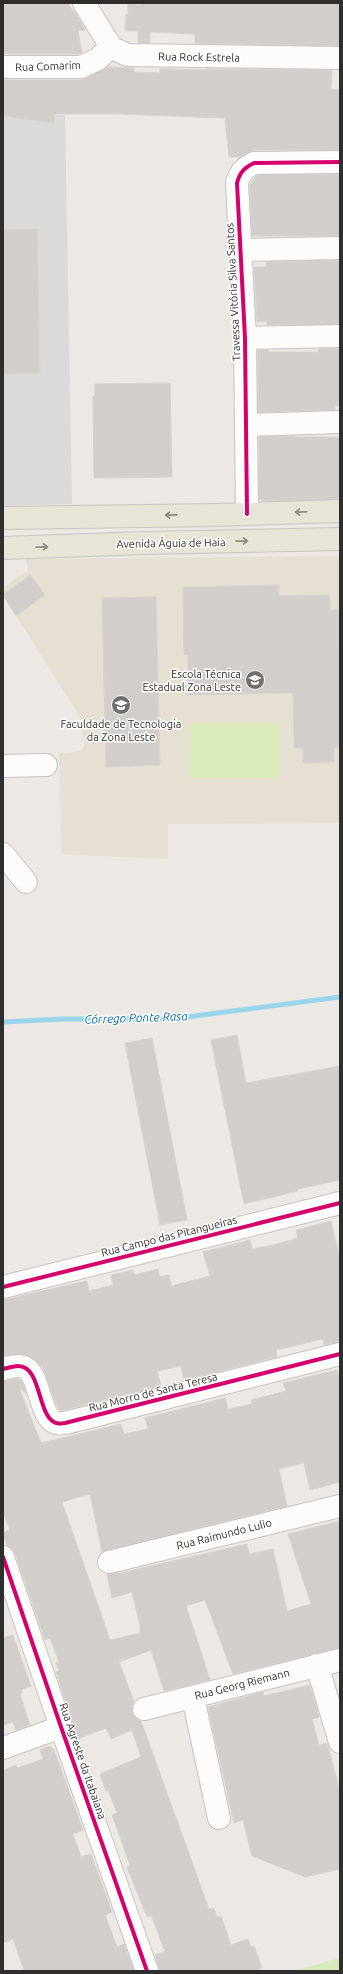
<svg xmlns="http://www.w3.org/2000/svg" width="343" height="1974" font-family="Ubuntu,sans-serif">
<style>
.industrial{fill:#dcd9db}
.education{fill:#e6e0d3}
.pitch{fill:#d9eabb}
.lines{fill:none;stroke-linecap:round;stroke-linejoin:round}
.stream{stroke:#99d6ec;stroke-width:5}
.building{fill:#d1cecb;stroke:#d7d4d0}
.minor-casing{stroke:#c5c4c5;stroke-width:24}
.major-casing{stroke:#c6c5c4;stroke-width:24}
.minor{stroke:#fcfcfb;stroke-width:22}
.major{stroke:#e8e4d6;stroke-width:22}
.cycleway-casing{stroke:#fff;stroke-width:6}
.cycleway{stroke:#d6006c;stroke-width:4}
.oneway{stroke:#8b8982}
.labels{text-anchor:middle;stroke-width:3;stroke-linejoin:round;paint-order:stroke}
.street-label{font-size:11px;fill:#2e2e2e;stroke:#fff}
.poi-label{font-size:11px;fill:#2e2e2e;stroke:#fff;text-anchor:end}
.water-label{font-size:12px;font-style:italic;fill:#0d6fa3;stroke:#fff}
</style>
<rect width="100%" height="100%" fill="#ece8e4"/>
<path class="industrial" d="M3 113 18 116 65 115 72 504 3 506Z"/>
<path class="education" d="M340 556V823L168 824V859L61 854 59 753 74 752 82 750 85 743 79 715 3 596V587L28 570 26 559Z"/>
<g class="pitch">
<path d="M190 723H279V778H189Z"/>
<path d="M340 1958V1971H292Z"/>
</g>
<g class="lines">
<path class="stream" d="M3 1022 63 1019H171L340 997"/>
</g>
<g class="building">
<path d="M3 3H67L78 17 85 30 78 31 82 53 78 54H3Z"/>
<path d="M141 3H340V46L195 43V34L150 32V43H138V31H125L126 14H128V4L141 5Z"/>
<path d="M107 67 134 68V72L160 73V69L205 70V69L332 70 331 89 340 90V150H254L240 157H229L225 118 118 114H55L54 123 3 116V80H81Z"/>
<path d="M340 174V236H252L250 185 255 177 258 175Z"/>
<path d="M37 229 40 373 3 374V230Z"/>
<path d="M340 260V324L267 325V321L257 322 254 267H266V262Z"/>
<path d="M340 348V406H335V410L258 412V350H268V352H318V349Z"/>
<path d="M170 383 172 477 94 478 93 396 95 395V384Z"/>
<path d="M295 436V437H340V499L266 501 259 499V437Z"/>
<path d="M30 575 45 595 16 616 3 595Z"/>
<path d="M279 585V596L330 595V610H339L340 748H334V762L303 763V748H294L293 693 188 695V655H184L183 587Z"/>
<path d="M156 597 160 765 106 767 102 598Z"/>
<path d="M237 1035 246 1083 340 1066V1180L298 1189V1191L244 1204 211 1040Z"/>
<path d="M152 1038 187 1220 160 1225 125 1043Z"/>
<path d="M331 1221 340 1260V1342L324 1345 323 1339 276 1350 277 1357 184 1380 181 1366 157 1371 161 1386 60 1411 57 1406 43 1368 35 1360 18 1354 3 1356V1300L87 1281 89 1291 113 1285 111 1275 133 1270 134 1275 158 1269 160 1277 169 1275 171 1286 210 1276 203 1252 250 1240 252 1249 273 1245 298 1238 296 1230Z"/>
<path d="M337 1370 340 1380V1482L310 1490 304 1463 279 1469 287 1506 102 1552 90 1494 62 1502 110 1640 140 1633V1625L132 1592 112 1598 107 1574 120 1573 247 1544 249 1554 273 1549 287 1611 311 1604 288 1534 340 1521V1648L233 1674 205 1600 186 1606 210 1680 164 1691 151 1650 119 1662 134 1702 132 1706V1712L135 1718 141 1721 209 1909 214 1908 217 1917 221 1916 231 1945 248 1939 251 1947 254 1946 262 1968 255 1971H160L155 1955 165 1951 151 1915 147 1917 127 1867 130 1865 112 1815 117 1813 108 1790 106 1791 100 1774 141 1757 132 1730 111 1739 106 1728 78 1739 56 1672 59 1671 56 1663 59 1662 50 1638 45 1640 15 1553 11 1548 7 1545 3 1535V1532L10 1530 3 1512V1381L17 1379 21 1381 26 1393 19 1388 41 1443 121 1424 124 1434 148 1429 145 1418 225 1398 228 1409 252 1404 251 1400 286 1391 283 1383Z"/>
<path d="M13 1635 31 1686 21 1690 22 1693 20 1694 30 1725 16 1730 13 1722 3 1725V1638Z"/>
<path d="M310 1685 319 1717 312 1719 319 1745 327 1743 340 1791V1869L305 1877 252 1856 243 1820 234 1823 208 1707 263 1692 264 1696Z"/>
<path d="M50 1746 54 1750 83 1830 73 1834 81 1857 91 1854 112 1912 105 1915 117 1947 124 1944 134 1971H24L13 1939 3 1943V1770L16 1765 17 1768 43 1759 40 1750Z"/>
</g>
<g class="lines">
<defs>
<g id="minor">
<path d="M84 3 111 47 127 55 340 58"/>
<path d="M3 67H81L98 59 111 47"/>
<path d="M240 250 340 248"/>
<path d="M245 338 340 336"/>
<path d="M246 425 340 422"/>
<path d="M247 514 245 338 237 183C240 172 244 168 254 163L340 162"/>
<path d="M3 766 46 765"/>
<path d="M3 854 26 882"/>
<path d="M3 1287 340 1203"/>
<path d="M3 1369C8 1368 14 1366 18 1366 42 1366 37 1417 56 1423 59 1424 63 1423 65 1423L340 1354"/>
<path d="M3 1557 61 1727 147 1971"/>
<path d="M109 1562 340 1506"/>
<path d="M317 1665 340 1742"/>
<path d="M193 1697 219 1818"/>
<path d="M144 1709 340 1660"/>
<path d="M3 1748 61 1727"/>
</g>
<g id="major">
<path d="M3 518 216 515 340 511"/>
<path d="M3 548 145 543 340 539"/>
</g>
</defs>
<use href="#minor" class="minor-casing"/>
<use href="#major" class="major-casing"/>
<use href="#minor" class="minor"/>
<use href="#major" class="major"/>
<defs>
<g id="cycleway">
<path d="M247 514 245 338 237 183C240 172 244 168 254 163L340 162"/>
<path d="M3 1287 340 1203"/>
<path d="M3 1369C8 1368 14 1366 18 1366 42 1366 37 1417 56 1423 59 1424 63 1423 65 1423L340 1354"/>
<path d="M3 1557 61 1727 147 1971"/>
</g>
</defs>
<use href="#cycleway" class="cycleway-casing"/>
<use href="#cycleway" class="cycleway"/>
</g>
<defs><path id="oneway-shaft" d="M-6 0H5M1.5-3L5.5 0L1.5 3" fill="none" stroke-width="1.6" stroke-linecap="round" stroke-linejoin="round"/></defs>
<g class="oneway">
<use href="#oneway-shaft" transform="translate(301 512) rotate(178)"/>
<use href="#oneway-shaft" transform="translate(171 515) rotate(179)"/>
<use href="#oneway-shaft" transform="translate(242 541) rotate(-1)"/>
<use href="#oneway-shaft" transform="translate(42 547) rotate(-2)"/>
</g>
<defs>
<symbol id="university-disc" viewBox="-11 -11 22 22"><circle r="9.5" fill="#706f6e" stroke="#fff"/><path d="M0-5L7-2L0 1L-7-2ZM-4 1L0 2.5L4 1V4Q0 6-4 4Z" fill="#fff"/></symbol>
</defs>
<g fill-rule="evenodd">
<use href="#university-disc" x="244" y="669" width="22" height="22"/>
<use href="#university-disc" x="110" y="694" width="22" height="22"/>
</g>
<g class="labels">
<g class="street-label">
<text transform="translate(199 57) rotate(1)" y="4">Rua Rock Estrela</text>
<text transform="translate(48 66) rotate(-2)" y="4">Rua Comarim</text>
<text transform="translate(233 292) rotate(-93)" y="4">Travessa Vitória Silva Santos</text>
<text transform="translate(171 543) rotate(-1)" y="4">Avenida Águia de Haia</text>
<text transform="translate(169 1236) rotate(-14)" y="4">Rua Campo das Pitangueiras</text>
<text transform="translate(153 1392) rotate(-14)" y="4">Rua Morro de Santa Teresa</text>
<text transform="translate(224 1534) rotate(-14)" y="4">Rua Raimundo Lulio</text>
<text transform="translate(242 1684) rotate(-14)" y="4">Rua Georg Riemann</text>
<text transform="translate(83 1761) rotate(71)" y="4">Rua Agreste da Itabaiana</text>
</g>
<g class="poi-label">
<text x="241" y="678">Escola Técnica<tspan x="241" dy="13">Estadual Zona Leste</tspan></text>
<text x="121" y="728" text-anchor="middle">Faculdade de Tecnologia<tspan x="121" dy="13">da Zona Leste</tspan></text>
</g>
<g class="water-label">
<text transform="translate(136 1018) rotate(-2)" y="4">Córrego Ponte Rasa</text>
</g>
</g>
<rect width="343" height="1974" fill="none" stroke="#2e2e2e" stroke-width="8"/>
</svg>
